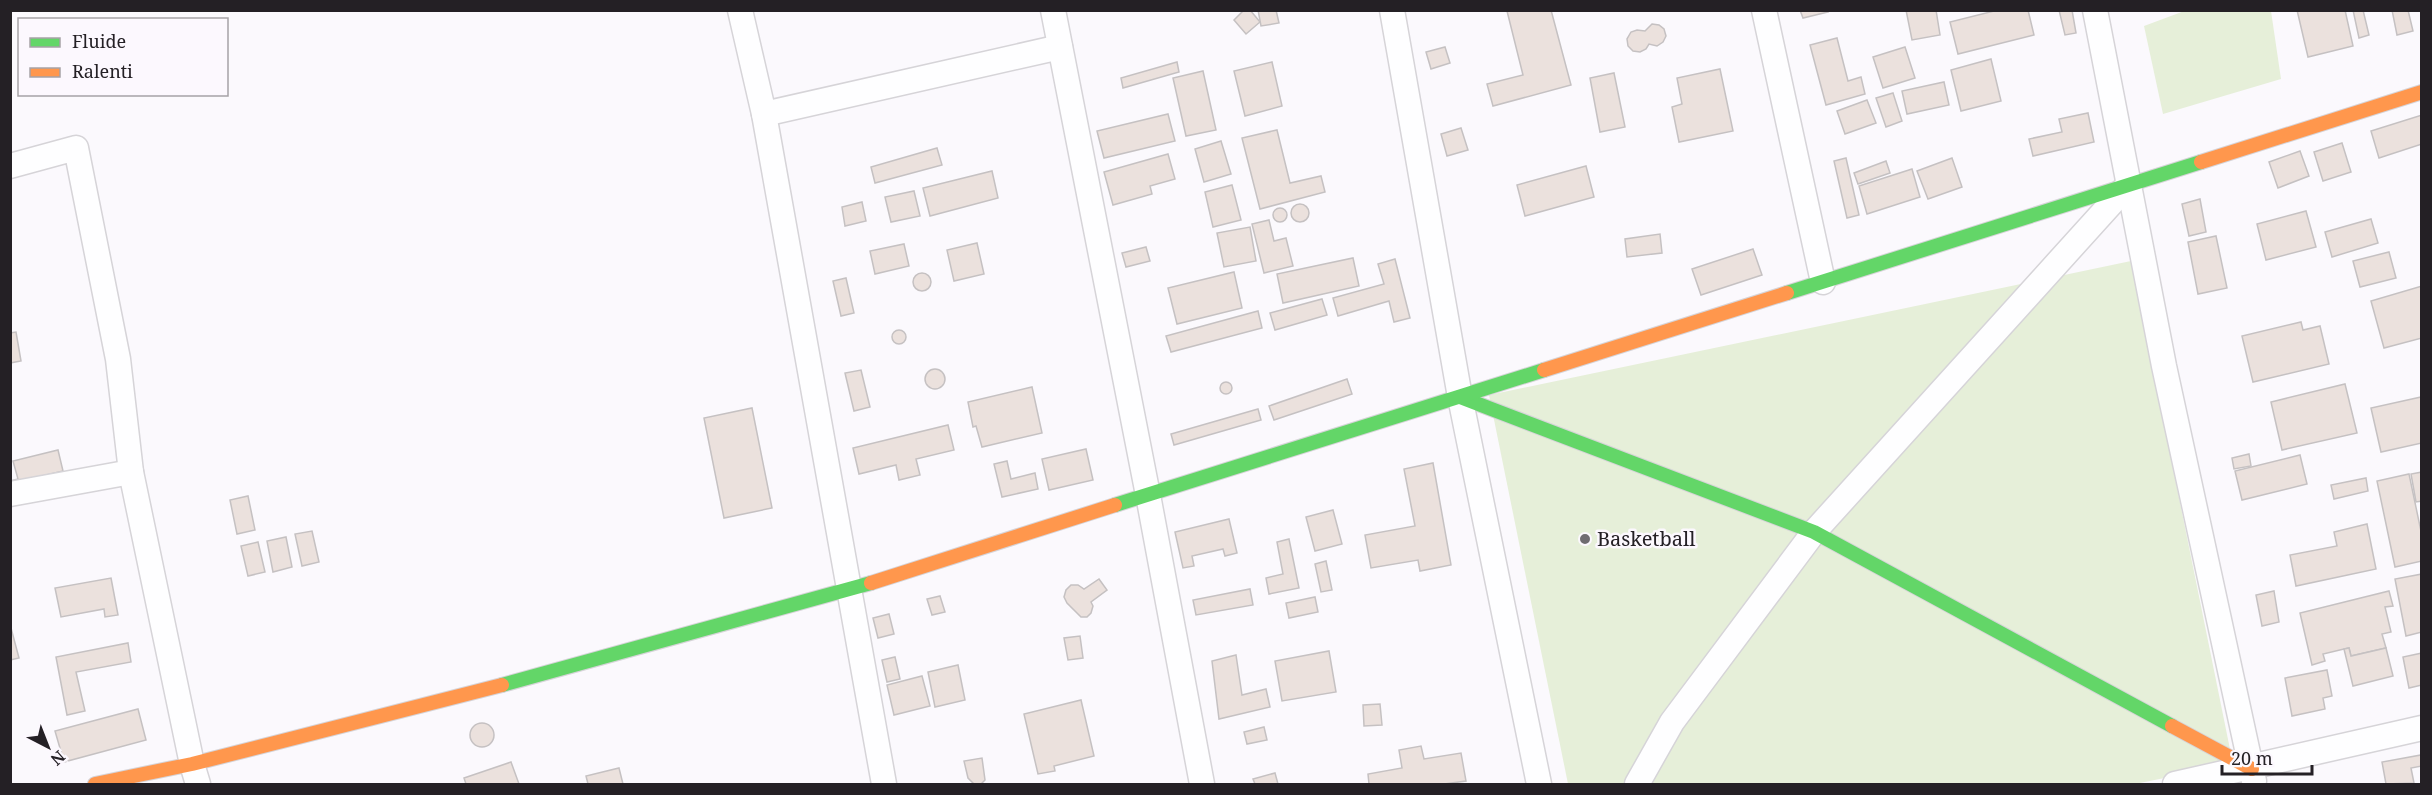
<svg xmlns="http://www.w3.org/2000/svg" width="2432" height="795" font-family="'Noto Serif',serif">
<style>
.green{fill:#e6efd9}
.building{fill:#ebe1dd;stroke:#c5c1c2;stroke-width:1.5}
.lines{fill:none;stroke-linecap:round;stroke-linejoin:round}
.street-casing{stroke:#d6d4d8;stroke-width:27}
.fast-casing{stroke:#d6d4d8;stroke-width:16}
.slow-casing{stroke:#d6d4d8;stroke-width:16}
.street{stroke:#fefeff;stroke-width:24}
.fast{stroke:#63d668;stroke-width:14}
.slow{stroke:#ff974d;stroke-width:14}
.poi-dot{fill:#6f6c71;stroke:#fcf8fe;stroke-width:2}
.labels{text-anchor:middle;stroke-width:5;stroke-linejoin:round;paint-order:stroke}
.poi-label{font-size:20px;fill:#242025;stroke:#fcf8fe;text-anchor:start}
</style>
<rect width="100%" height="100%" fill="#fbf9fd"/>
<g class="green">
<path d="M2187 10 2271 11 2281 79 2163 114 2144 26Z"/>
<path d="M2131 261 2233 764 2135 784H1568L1489 395Z"/>
</g>
<g class="building">
<path d="M1244 10H1250L1260 22 1246 34 1234 20Z"/>
<path d="M1258 10H1276L1279 23 1261 26Z"/>
<path d="M1551 10 1571 85 1493 106 1487 84 1523 75 1507 11Z"/>
<path d="M1800 10H1827L1828 12 1803 18Z"/>
<path d="M1906 10H1936L1940 35 1912 40Z"/>
<path d="M1998 10H2028L2034 35 1958 54 1950 22Z"/>
<path d="M2059 10H2072L2076 33 2065 35Z"/>
<path d="M2297 10H2345L2353 46 2308 57Z"/>
<path d="M2353 10H2363L2369 35 2359 38Z"/>
<path d="M2392 10H2408L2413 31 2397 35Z"/>
<path d="M1652 24 1659 25 1664 29 1666 36 1663 42 1657 46 1649 44 1646 49 1640 52 1633 51 1628 46 1627 39 1631 32 1637 30 1645 31Z"/>
<path d="M1837 38 1848 81 1861 77 1865 94 1826 105 1810 45Z"/>
<path d="M1445 47 1450 63 1431 69 1426 52Z"/>
<path d="M1905 47 1915 78 1883 88 1873 57Z"/>
<path d="M1991 59 2001 101 1961 111 1951 70Z"/>
<path d="M1177 62 1179 72 1123 88 1121 78Z"/>
<path d="M1272 62 1282 106 1245 116 1234 71Z"/>
<path d="M1720 69 1733 131 1679 142 1672 107 1682 104 1677 78Z"/>
<path d="M1203 71 1216 130 1186 136 1173 78Z"/>
<path d="M1614 73 1625 127 1600 132 1590 78Z"/>
<path d="M1944 82 1949 105 1907 114 1902 91Z"/>
<path d="M1893 93 1902 121 1886 127 1876 98Z"/>
<path d="M1867 100 1876 123 1845 134 1837 111Z"/>
<path d="M2088 113 2094 142 2033 156 2029 139 2062 132 2059 119Z"/>
<path d="M1168 114 1175 141 1104 158 1097 131Z"/>
<path d="M2422 115V144L2379 158 2371 131Z"/>
<path d="M1461 128 1468 150 1447 156 1441 134Z"/>
<path d="M1277 130 1290 183 1321 176 1325 192 1260 209 1242 138Z"/>
<path d="M1221 141 1231 174 1204 182 1195 149Z"/>
<path d="M2342 143 2351 172 2323 181 2314 152Z"/>
<path d="M937 148 942 165 875 183 871 167Z"/>
<path d="M2300 151 2309 176 2278 188 2269 162Z"/>
<path d="M1168 154 1175 179 1150 186 1152 194 1113 205 1104 172Z"/>
<path d="M1846 158 1859 215 1847 218 1834 161Z"/>
<path d="M1952 158 1962 187 1928 199 1917 171Z"/>
<path d="M1886 161 1890 173 1858 184 1854 173Z"/>
<path d="M1586 166 1594 197 1525 216 1517 185Z"/>
<path d="M1912 169 1920 197 1867 214 1859 186Z"/>
<path d="M992 171 998 198 930 216 923 188Z"/>
<path d="M1232 185 1241 220 1213 227 1205 192Z"/>
<path d="M914 191 920 216 891 222 885 197Z"/>
<path d="M2200 199 2206 232 2189 236 2182 204Z"/>
<path d="M862 202 866 221 845 226 842 207Z"/>
<circle cx="1300" cy="213" r="9"/>
<circle cx="1280" cy="215" r="7"/>
<path d="M2306 211 2316 247 2266 260 2257 224Z"/>
<path d="M2371 219 2378 243 2332 257 2325 232Z"/>
<path d="M1269 220 1274 241 1286 238 1293 266 1264 273 1252 224Z"/>
<path d="M1250 227 1256 261 1224 267 1217 233Z"/>
<path d="M1660 234 1662 253 1627 257 1625 239Z"/>
<path d="M2216 236 2227 288 2198 294 2188 242Z"/>
<path d="M977 243 984 274 954 281 947 250Z"/>
<path d="M904 244 909 266 875 274 870 251Z"/>
<path d="M1146 247 1150 261 1126 267 1122 253Z"/>
<path d="M1753 249 1762 275 1701 295 1692 269Z"/>
<path d="M2389 252 2396 278 2360 287 2353 261Z"/>
<path d="M1353 258 1359 286 1283 303 1277 274Z"/>
<path d="M1395 259 1410 318 1394 322 1389 301 1338 316 1333 298 1384 284 1378 264Z"/>
<path d="M1234 272 1242 308 1177 324 1168 288Z"/>
<circle cx="922" cy="282" r="9"/>
<path d="M846 278 854 313 841 316 833 281Z"/>
<path d="M2422 286V338L2384 348 2371 301Z"/>
<path d="M1322 299 1327 315 1275 330 1270 313Z"/>
<path d="M1258 311 1262 328 1171 352 1166 336Z"/>
<path d="M2301 322 2303 330 2320 326 2329 364 2253 382 2242 336Z"/>
<circle cx="899" cy="337" r="7"/>
<path d="M16 332 21 361 10 363V333Z"/>
<circle cx="935" cy="379" r="10"/>
<path d="M861 370 870 407 854 411 845 373Z"/>
<path d="M1347 379 1352 394 1274 420 1269 406Z"/>
<circle cx="1226" cy="388" r="6"/>
<path d="M2345 384 2357 433 2282 450 2271 402Z"/>
<path d="M1032 387 1042 433 982 447 976 426 973 427 968 402Z"/>
<path d="M2421 397 2422 443 2381 452 2371 408Z"/>
<path d="M752 408 772 508 724 518 704 418Z"/>
<path d="M1258 409 1261 420 1174 445 1171 434Z"/>
<path d="M948 425 954 450 916 459 920 475 899 480 896 465 859 474 853 448Z"/>
<path d="M1086 449 1093 480 1049 490 1042 459Z"/>
<path d="M58 450 63 471 38 477 10 493V481L18 479 13 461Z"/>
<path d="M2249 454 2251 466 2234 469 2232 458Z"/>
<path d="M2300 455 2307 484 2242 500 2235 471Z"/>
<path d="M1007 461 1011 479 1035 473 1038 489 1002 497 994 464Z"/>
<path d="M1433 463 1451 565 1420 571 1418 560 1371 568 1365 535 1415 526 1404 469Z"/>
<path d="M2422 472V501L2416 502 2411 474Z"/>
<path d="M2409 474 2422 536V561L2395 567 2377 481Z"/>
<path d="M2366 478 2368 491 2334 499 2331 485Z"/>
<path d="M248 496 255 530 237 534 230 500Z"/>
<path d="M1333 510 1342 544 1315 551 1306 517Z"/>
<path d="M1229 519 1237 553 1225 556 1223 549 1192 556 1194 566 1183 568 1175 532Z"/>
<path d="M2367 524 2376 569 2296 586 2290 555 2337 546 2334 532Z"/>
<path d="M312 531 319 562 302 566 295 534Z"/>
<path d="M286 537 292 567 273 572 267 541Z"/>
<path d="M1289 539 1299 588 1269 594 1266 578 1283 574 1277 542Z"/>
<path d="M258 542 265 572 248 576 241 546Z"/>
<path d="M1326 561 1332 590 1321 592 1315 564Z"/>
<path d="M2422 574V632L2406 636 2395 579Z"/>
<path d="M111 578 118 615 105 617 104 609 61 617 55 588Z"/>
<path d="M1099 579 1107 590 1091 602 1093 606 1091 613 1087 617H1081L1067 603 1064 597 1066 590 1071 585H1078L1084 589Z"/>
<path d="M1250 589 1253 605 1196 615 1193 600Z"/>
<path d="M2274 591 2279 622 2262 626 2256 595Z"/>
<path d="M2389 591 2393 606 2385 607 2391 632 2382 634 2386 648 2351 656 2349 648 2344 649 2323 654 2325 661 2312 665 2300 613Z"/>
<path d="M940 596 945 612 932 615 927 599Z"/>
<path d="M1315 597 1318 612 1289 618 1286 603Z"/>
<path d="M889 614 894 634 878 638 873 618Z"/>
<path d="M11 628 19 658 10 660V628Z"/>
<path d="M1080 636 1083 658 1068 660 1064 638Z"/>
<path d="M128 643 131 662 76 672 85 711 67 715 56 657Z"/>
<path d="M2349 648 2351 656 2386 648 2393 676 2353 686 2344 649Z"/>
<path d="M1329 651 1336 692 1282 701 1275 661Z"/>
<path d="M2422 653V685L2409 688 2403 657Z"/>
<path d="M1236 655 1242 695 1266 689 1270 707 1219 719 1212 661Z"/>
<path d="M895 657 900 679 887 682 882 660Z"/>
<path d="M958 665 965 700 935 707 928 672Z"/>
<path d="M2327 670 2332 696 2323 698 2325 709 2292 716 2285 678Z"/>
<path d="M922 676 930 706 894 715 887 685Z"/>
<path d="M1081 700 1094 756 1054 766 1055 771 1038 774 1024 714Z"/>
<path d="M1380 704 1382 725 1364 726 1363 705Z"/>
<path d="M138 709 146 740 64 762 55 731Z"/>
<circle cx="482" cy="735" r="12"/>
<path d="M1264 727 1267 740 1247 744 1244 732Z"/>
<path d="M1421 746 1424 759 1461 753 1466 781 1444 784H1369L1368 774 1402 768 1399 750Z"/>
<path d="M2421 755 2422 766 2411 768 2414 783 2386 784 2382 762Z"/>
<path d="M982 758 985 780 981 784H974L968 778 964 761Z"/>
<path d="M511 762 519 784H466L464 778Z"/>
<path d="M619 768 623 784H588L586 776Z"/>
<path d="M1275 773 1278 784H1255L1253 779Z"/>
</g>
<g class="lines">
<defs>
<g id="street">
<path d="M740 10 764 114 884 784"/>
<path d="M1053 10 1148 495 1202 784"/>
<path d="M1392 10 1460 397 1539 784"/>
<path d="M1764 10 1823 282"/>
<path d="M2095 10 2164 366 2254 781"/>
<path d="M764 114 1060 47"/>
<path d="M10 166 76 148 118 359 131 472 192 764 198 784"/>
<path d="M10 494 131 472"/>
<path d="M1637 784 1672 722 1814 532 2127 186"/>
<path d="M2175 784 2422 728"/>
</g>
<g id="fast">
<path d="M1787 293 2201 162"/>
<path d="M1460 397 1814 532 2172 726"/>
<path d="M1115 505 1544 370"/>
<path d="M502 685 871 583"/>
</g>
<g id="slow">
<path d="M2201 162 2422 92"/>
<path d="M1544 370 1787 293"/>
<path d="M871 583 1115 505"/>
<path d="M2172 726 2252 769"/>
<path d="M95 784 192 764 502 685"/>
</g>
</defs>
<use href="#street" class="street-casing"/>
<use href="#fast" class="fast-casing"/>
<use href="#slow" class="slow-casing"/>
<use href="#street" class="street"/>
<use href="#fast" class="fast"/>
<use href="#slow" class="slow"/>
</g>
<circle class="poi-dot" cx="1585" cy="539" r="6"/>
<g class="labels">
<g class="poi-label">
<text x="1597" y="546">Basketball</text>
</g>
</g>
<rect width="2432" height="795" fill="none" stroke="#242025" stroke-width="24"/>
<rect x="18" y="18" width="210" height="78" fill="#fcf8fe" stroke="#a6a2a7" stroke-width="1.5"/>
<rect x="30" y="38" width="30" height="9" fill="#63d668" stroke="#a6a2a7" stroke-width="1.5"/>
<text x="72" y="48" font-size="18" fill="#242025">Fluide</text>
<rect x="30" y="68" width="30" height="9" fill="#ff974d" stroke="#a6a2a7" stroke-width="1.5"/>
<text x="72" y="78" font-size="18" fill="#242025">Ralenti</text>
<g transform="translate(48 747) rotate(138)" stroke="#fcf8fe" stroke-width="4.5" paint-order="stroke">
<path d="M0-4.5L10 22L0 15L-10 22Z" fill="#242025"/>
<text y="-9" font-size="16" font-weight="bold" text-anchor="middle" fill="#242025">N</text>
</g>
<path d="M2222 765v9h90v-9" fill="none" stroke="#242025" stroke-width="3"/>
<text x="2231" y="765" font-size="18" fill="#242025" stroke="#fcf8fe" stroke-width="4.5" paint-order="stroke">20 m</text>
</svg>
